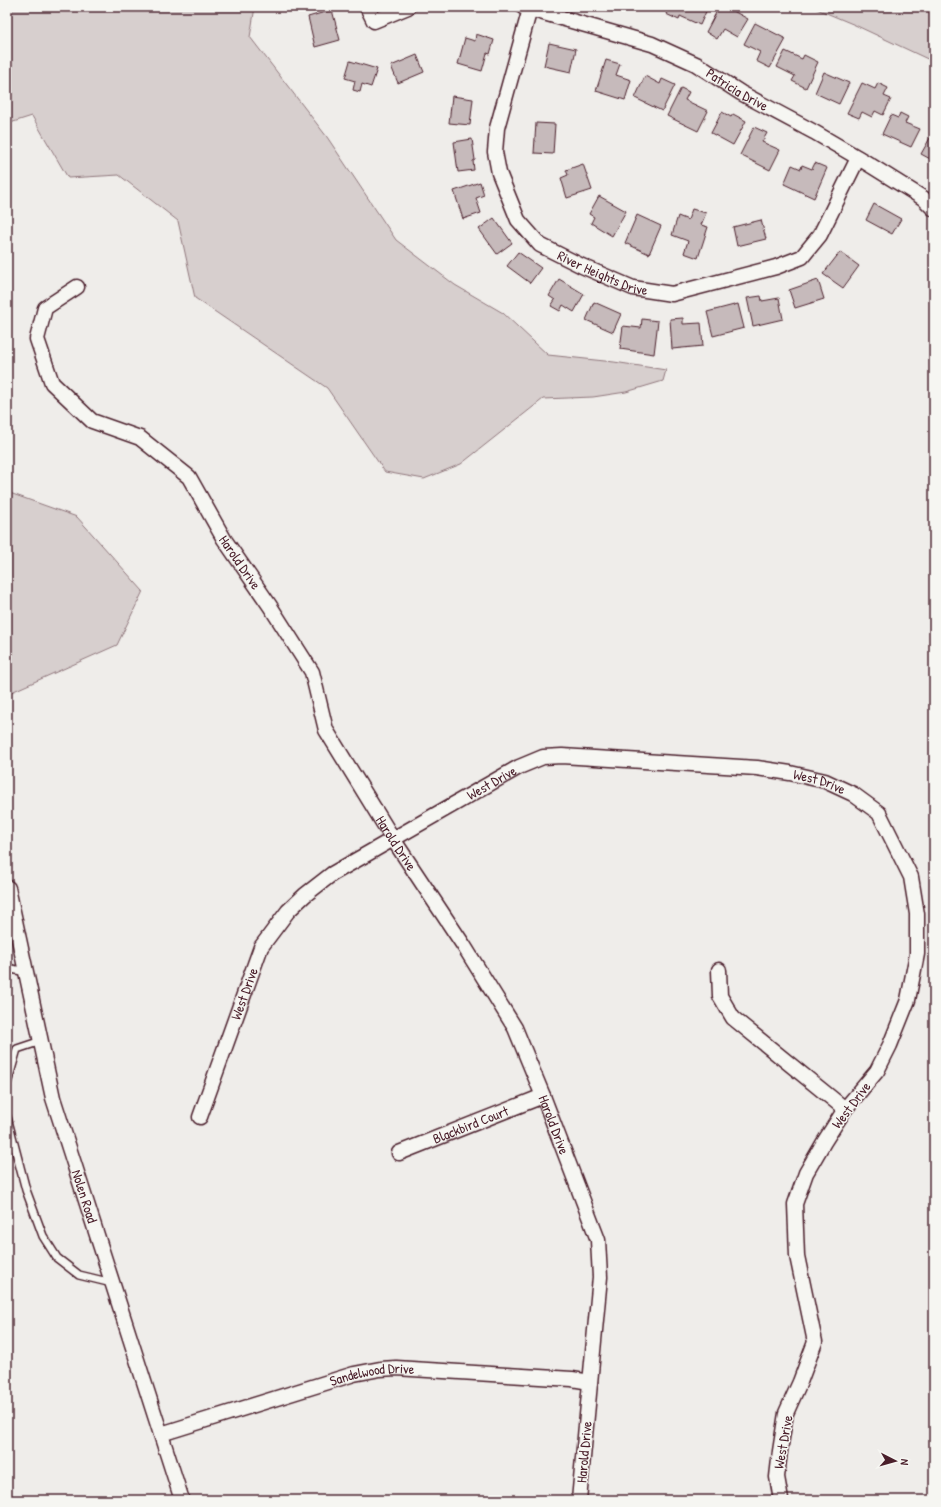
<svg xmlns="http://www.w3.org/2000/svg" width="941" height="1507" font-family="'Patrick Hand',sans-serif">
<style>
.green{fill:#d7cfce;stroke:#90777c}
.building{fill:#c6babb;stroke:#4a1f2b}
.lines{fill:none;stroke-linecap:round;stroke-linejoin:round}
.service-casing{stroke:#4a1f2b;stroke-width:10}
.minor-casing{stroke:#4a1f2b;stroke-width:17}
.service{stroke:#f6f6f2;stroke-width:7}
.minor{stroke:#f6f6f2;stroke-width:14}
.labels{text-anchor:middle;stroke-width:3;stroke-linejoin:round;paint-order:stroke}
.street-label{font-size:14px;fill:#4a1f2b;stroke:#f6f6f2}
</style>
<rect width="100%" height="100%" fill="#efedea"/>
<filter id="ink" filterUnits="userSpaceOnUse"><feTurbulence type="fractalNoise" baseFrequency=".025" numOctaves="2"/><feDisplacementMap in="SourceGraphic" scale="8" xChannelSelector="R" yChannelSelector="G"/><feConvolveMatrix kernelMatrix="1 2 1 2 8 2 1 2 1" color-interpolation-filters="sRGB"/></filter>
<g filter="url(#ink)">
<g class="green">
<path d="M7 7H255L250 37 327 137 396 240 455 285 503 313 548 355 614 362 666 370 663 381 626 392 593 397 543 399 461 464 424 479 385 472 327 388 195 298 178 221 119 175 68 178 32 116 7 124Z"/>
<path d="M812 7H934V62L855 25Z"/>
<path d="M7 492 77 517 143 591 117 645 7 694Z"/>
</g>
<g class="building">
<path d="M669 7H708L700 25 680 16 679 20 666 14Z"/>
<path d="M719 7H726L748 19 737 37 723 29 717 39 706 32Z"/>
<path d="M332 10 340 40 315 47 308 17Z"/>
<path d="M755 23 786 39 770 68 756 61 760 52 744 44Z"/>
<path d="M476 34 494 40 490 54 487 53 482 71 458 64 465 38 475 41Z"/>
<path d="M549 43 576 49 571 72 544 66Z"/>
<path d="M785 51 802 59 804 55 818 62 806 88 792 81 795 76 777 67Z"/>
<path d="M417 55 424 72 398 83 391 66Z"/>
<path d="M606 60 620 64 616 75 631 80 625 100 596 91Z"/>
<path d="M350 61 377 69 371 87 362 84 360 92 353 90 355 81 345 78Z"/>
<path d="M824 72 849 83 839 104 815 93Z"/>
<path d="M645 76 660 84 662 79 675 85 662 111 635 98Z"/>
<path d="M862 83 875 89 878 83 888 88 884 96 891 99 883 115 875 111 872 117 862 112 859 118 847 113Z"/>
<path d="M681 88 689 92 685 100 708 111 698 131 667 116Z"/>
<path d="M452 96 473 99 470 125 449 123Z"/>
<path d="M722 112 731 117 733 114 746 121 733 145 711 133Z"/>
<path d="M900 113 908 117 905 123 920 129 911 147 882 134 891 115 898 118Z"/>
<path d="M536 123 555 124 553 154 534 153Z"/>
<path d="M754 127 767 133 762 142 780 150 770 170 740 155Z"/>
<path d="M930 138 934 140V161L921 154Z"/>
<path d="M472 139 475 160 473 161 474 170 458 172 454 142Z"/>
<path d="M815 163 827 168 814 198 784 184 792 165 801 169 802 165 812 169Z"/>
<path d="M583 164 592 190 567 198 561 178 568 175 566 170Z"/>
<path d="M480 182 484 195 476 198 481 213 463 219 454 191Z"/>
<path d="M599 196 626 211 612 236 591 223 594 217 589 214Z"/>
<path d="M874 204 901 219 892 234 866 220Z"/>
<path d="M692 209 706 213 701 225 708 227 698 258 684 253 688 241 672 235 678 216 688 220Z"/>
<path d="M637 215 661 226 649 254 625 243Z"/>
<path d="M494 218 512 243 497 254 479 229Z"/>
<path d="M761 220 766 239 737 246 733 227Z"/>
<path d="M518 252 541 268 530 283 507 266Z"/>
<path d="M840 252 859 266 843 288 823 274Z"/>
<path d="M559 279 584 294 574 312 563 305 560 311 551 306 555 300 549 296Z"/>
<path d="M818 280 824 299 795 308 789 290Z"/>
<path d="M761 296 762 301 779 298 783 319 753 326 747 298Z"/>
<path d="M594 302 621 314 613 332 586 320Z"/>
<path d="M738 304 744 328 713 336 707 312Z"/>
<path d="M683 318V324L701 323 703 346 672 349 670 319Z"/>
<path d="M642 319 658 321 654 354 620 349 623 326 641 328Z"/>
</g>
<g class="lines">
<defs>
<g id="service">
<path d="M7 968 26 972"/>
<path d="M7 1084 17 1049 41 1041"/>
<path d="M7 1117 26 1190 43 1236 57 1258 79 1275 112 1283"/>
</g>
<g id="minor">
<path d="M367 7 374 21 408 7"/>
<path id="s1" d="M523 7 652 44 696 64 741 93 814 132 862 160 923 198 934 209"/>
<path id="s2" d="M530 9 497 128 495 152 499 173 518 220 540 245 582 266 633 288 672 294 776 267 802 257 820 235 858 158"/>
<path id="s3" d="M77 287 45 308 37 339 52 383 92 421 140 438 189 477 224 539 270 606 312 672 326 730 393 839 464 946 515 1028 543 1096 598 1240 600 1277 579 1500"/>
<path id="s4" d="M8 888 53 1098 182 1500"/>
<path d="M719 970 720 996 733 1018 845 1109"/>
<path id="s5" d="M200 1117 261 947 288 911 305 895 332 874 519 767 543 757 562 756 757 768 790 773 825 781 853 794 879 813 911 877 917 914V954L908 1000 890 1045 877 1071 845 1109 824 1142 806 1173 795 1204 797 1256 815 1342 800 1382 786 1413 780 1451 777 1477 781 1500"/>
<path id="s6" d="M399 1153 543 1096"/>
<path id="s7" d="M161 1434 354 1374 380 1369 396 1368 572 1379 590 1382"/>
</g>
</defs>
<use href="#service" class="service-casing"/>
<use href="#minor" class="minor-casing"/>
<use href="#service" class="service"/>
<use href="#minor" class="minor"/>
</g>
</g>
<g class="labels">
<g class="street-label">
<text dy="5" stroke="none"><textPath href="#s1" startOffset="231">Patricia Drive</textPath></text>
<text dy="5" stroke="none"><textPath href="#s2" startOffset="322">River Heights Drive</textPath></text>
<text dy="5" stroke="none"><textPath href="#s3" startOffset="385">Harold Drive</textPath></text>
<text dy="5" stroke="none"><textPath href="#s5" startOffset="467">West Drive</textPath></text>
<text dy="5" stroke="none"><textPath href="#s5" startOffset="803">West Drive</textPath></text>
<text dy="5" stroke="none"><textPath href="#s3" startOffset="709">Harold Drive</textPath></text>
<text dy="5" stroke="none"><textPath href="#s5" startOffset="131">West Drive</textPath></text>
<text transform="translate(851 1105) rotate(-53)" y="5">West Drive</text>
<text dy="5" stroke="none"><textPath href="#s6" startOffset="77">Blackbird Court</textPath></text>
<text dy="5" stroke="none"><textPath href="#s3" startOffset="1033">Harold Drive</textPath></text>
<text dy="5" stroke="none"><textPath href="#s4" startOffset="318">Nolen Road</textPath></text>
<text dy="5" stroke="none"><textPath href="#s7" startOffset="220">Sandelwood Drive</textPath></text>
<text transform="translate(783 1442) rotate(-80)" y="5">West Drive</text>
<text transform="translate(584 1452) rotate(-85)" y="5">Harold Drive</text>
</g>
</g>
<rect width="941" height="1507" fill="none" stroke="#f6f6f2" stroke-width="24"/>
<rect x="12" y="12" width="917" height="1483" fill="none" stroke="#4a1f2b" stroke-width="1.5" filter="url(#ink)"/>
<g transform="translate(895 1461) rotate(96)" stroke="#f6f6f2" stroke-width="3" paint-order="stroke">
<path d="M0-3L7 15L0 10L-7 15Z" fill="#4a1f2b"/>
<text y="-6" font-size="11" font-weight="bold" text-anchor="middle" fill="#4a1f2b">N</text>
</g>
</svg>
